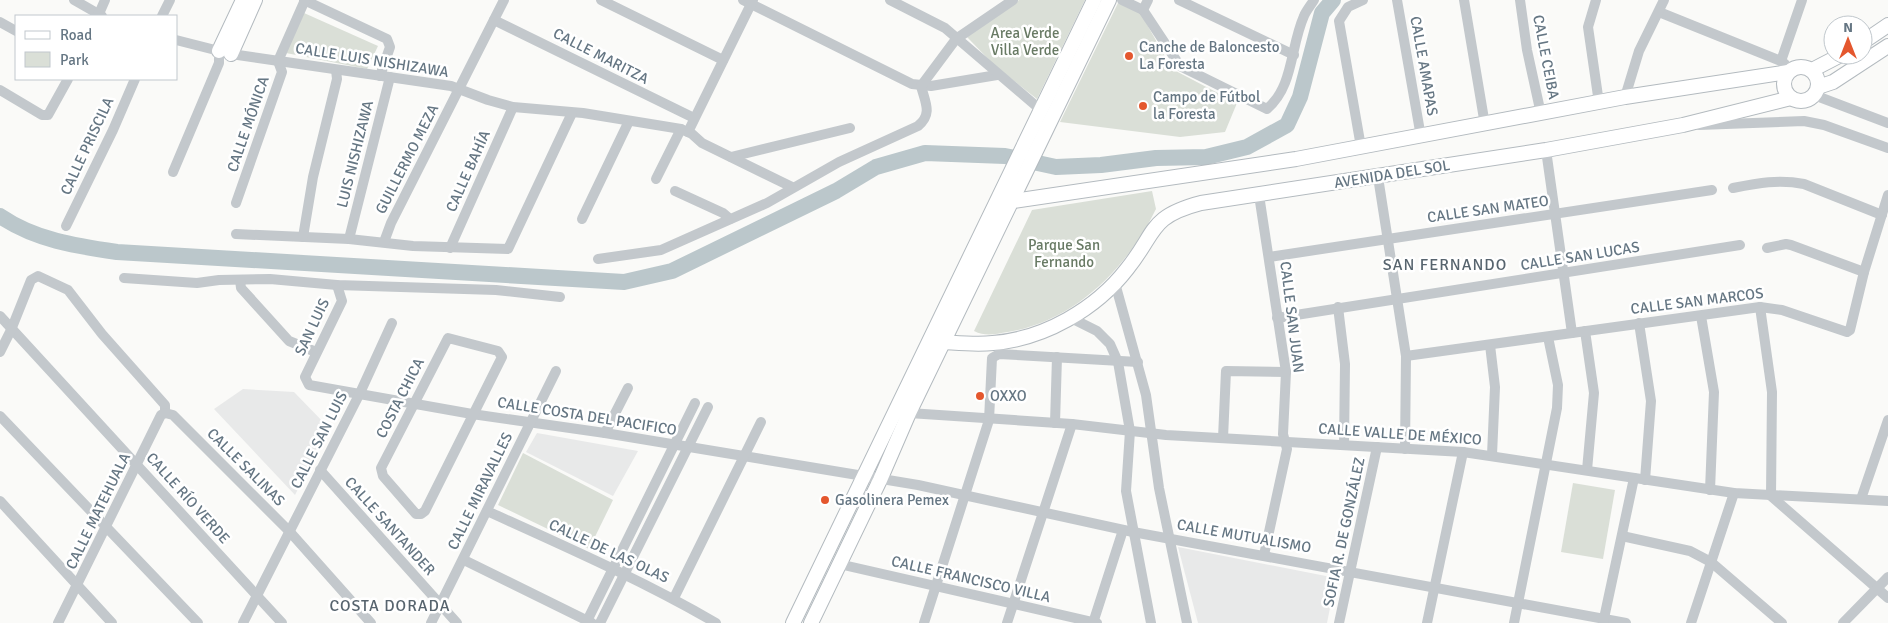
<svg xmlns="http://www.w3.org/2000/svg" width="1888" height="623" font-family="Signika,sans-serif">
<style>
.built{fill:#e8e9e9}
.green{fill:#dadfd7}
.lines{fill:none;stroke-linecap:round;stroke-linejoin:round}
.river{stroke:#bbc7cb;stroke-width:16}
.secondary-casing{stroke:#b3babf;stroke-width:16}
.street{stroke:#c3c8cc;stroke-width:10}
.secondary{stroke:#fff;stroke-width:14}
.poi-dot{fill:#e4572e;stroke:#fff;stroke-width:2}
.labels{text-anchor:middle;stroke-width:5;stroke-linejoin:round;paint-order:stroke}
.park-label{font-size:15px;fill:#687a64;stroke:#fff}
.poi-label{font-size:15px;fill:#657683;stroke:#fff;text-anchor:start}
.street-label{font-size:15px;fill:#657683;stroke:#fff}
.neighbourhood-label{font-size:16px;letter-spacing:1px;fill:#57646e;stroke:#fff}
</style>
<rect width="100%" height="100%" fill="#fafaf8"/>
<g class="built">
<path d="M243 389 294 392 329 428 295 495 214 409Z"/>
<path d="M537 433 638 451 613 496 526 452Z"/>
<path d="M1178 547 1336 578 1327 623H1198Z"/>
</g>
<g class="green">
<path d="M1019 0H1085L1037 99 995 66 967 37Z"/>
<path d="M1118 3 1140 12 1172 69 1237 103 1225 132 1180 137 1060 122Z"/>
<path d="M304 13 378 46 367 69 286 53Z"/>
<path d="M1152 191 1156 209C1127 268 1075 321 1008 332 995 334 986 337 974 331L1032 210Z"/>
<path d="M523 453 613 500 589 549 498 505Z"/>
<path d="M1573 483 1615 490 1603 559 1561 552Z"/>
</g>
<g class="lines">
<path class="river" d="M0 216C35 240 76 246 117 252L624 282 672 271 836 191 876 167 925 153 1005 156 1056 167 1101 165 1156 158 1206 157 1247 147 1287 125 1300 97 1322 13 1333 0"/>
<defs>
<g id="secondary">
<path d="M1863 42 1888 25"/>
<path d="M219 51 243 0"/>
<path d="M231 54 255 0"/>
<circle cx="1801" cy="84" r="17"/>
<path d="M1812 70 1841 55"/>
<path d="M1818 87 1833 82 1888 46"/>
<path d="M1013 201 1296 159 1625 97 1788 72"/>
<path d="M943 342C959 343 977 345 993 343 1044 339 1096 309 1127 269 1157 232 1148 217 1201 203L1546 150 1683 125 1791 98"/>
<path d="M793 623 1094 0"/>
<path d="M811 623 880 480 909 413 1109 0"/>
</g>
</defs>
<use href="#secondary" class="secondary-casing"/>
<g class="street">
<path d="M74 0 102 16"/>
<path d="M304 0 387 39 390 47 380 76"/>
<path d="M601 0 723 60"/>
<path d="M743 0 912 84 931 86 997 75"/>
<path d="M890 0 945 28 1042 111"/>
<path d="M1122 0 1143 10"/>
<path d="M1179 0 1294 55"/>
<path d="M1397 0 1421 137"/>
<path d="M1464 0 1485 125"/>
<path d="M1520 0 1527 50 1541 114"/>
<path d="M1596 0 1588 27 1599 103"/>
<path d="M1143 10 1180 66 1267 109C1294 86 1290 47 1304 16 1306 11 1311 5 1314 0"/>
<path d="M1143 10 1148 0"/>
<path d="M1659 12 1781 61"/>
<path d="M98 16 105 0"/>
<path d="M162 16 170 0"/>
<path d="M494 20 694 118"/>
<path d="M0 22 16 31"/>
<path d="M176 40 231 54 451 86 488 100 513 107 583 113 681 129 692 134 702 143 792 187"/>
<path d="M1785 64 1781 61 1802 0"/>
<path d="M0 90 42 115H48L68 79"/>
<path d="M1814 95 1888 123"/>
<path d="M1625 97 1639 51 1664 0"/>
<path d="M1699 125 1804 121 1824 125 1888 148"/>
<path d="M688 132 753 0"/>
<path d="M1361 147 1339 21 1348 7 1363 0"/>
<path d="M1546 150 1572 333"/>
<path d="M731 157 850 128"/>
<path d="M173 172 219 63V51"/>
<path d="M1378 177 1406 356 1405 449"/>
<path d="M656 179 681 129"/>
<path d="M1733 188C1758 183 1779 179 1804 184L1882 215"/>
<path d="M675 191 723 213 730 219"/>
<path d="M1259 195 1286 372 1283 434 1287 449 1264 555"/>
<path d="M236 203 282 72 278 61 305 0"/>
<path d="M582 219 629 121"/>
<path d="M66 226 113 130 135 79"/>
<path d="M236 234 349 239 413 246 508 249 572 113"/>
<path d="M303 237 313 177 337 79 336 70"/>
<path d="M349 239 390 77"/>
<path d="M384 242 391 223 504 0"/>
<path d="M450 248 513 107"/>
<path d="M1767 248 1786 244 1791 245 1864 272"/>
<path d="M1269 257 1712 190"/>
<path d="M598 259 661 250 767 203 839 162 918 126C933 114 925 102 921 86L956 39 1013 0"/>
<path d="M124 278 197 283 219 280 270 279 337 285 496 290 560 297"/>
<path d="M240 280 241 288 289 341 316 352"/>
<path d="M1115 283 1146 395 1159 488 1187 623"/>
<path d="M337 285 342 301 305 377 309 385 472 414 605 433 918 485 1133 532 1626 623"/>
<path d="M1338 307 1345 364 1344 445"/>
<path d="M1760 307 1772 392 1771 496 1888 598"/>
<path d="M0 316 282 623"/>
<path d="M1701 316 1714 392 1710 490"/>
<path d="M1071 318 1097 331 1110 344 1118 362 1130 431 1126 491 1151 623"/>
<path d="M1277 318 1740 245"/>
<path d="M1639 323 1651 401 1645 480"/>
<path d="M1585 331 1594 393 1587 470"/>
<path d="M448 338 498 351 502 357 425 511 421 514H416L383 476 381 468Z"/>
<path d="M1490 345 1495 387 1492 455"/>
<path d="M0 352 11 330 31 280 38 276 68 290 102 334 165 405V413"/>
<path d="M1406 356 1760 307 1782 310 1847 332 1850 330 1864 272 1888 195"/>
<path d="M165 413 173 415 290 532 371 623"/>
<path d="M909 413 1072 424 1166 435 1463 452 1734 493 1888 501"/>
<path d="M0 416 198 623"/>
<path d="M1055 423 1057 357"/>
<path d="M605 433 628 388"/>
<path d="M1223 438 1226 371 1286 372"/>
<path d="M320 470 457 623"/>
<path d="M1861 499 1888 420"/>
<path d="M0 501 112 623"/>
<path d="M487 511C564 546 642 580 716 623"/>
<path d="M1622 536 1690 551 1711 562 1782 623"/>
<path d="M464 560 592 623"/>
<path d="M839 564 1097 623"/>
<path d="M674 598 761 422"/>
<path d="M58 623 161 415 165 413"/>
<path d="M243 623 360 393 392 323"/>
<path d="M431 623 556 371"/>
<path d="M586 623 695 403"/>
<path d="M600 623 708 407"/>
<path d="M924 623 989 420 992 358 999 354 1138 362"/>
<path d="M1007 623 1072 424"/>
<path d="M1093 623 1123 530"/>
<path d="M1339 623 1377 447"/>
<path d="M1427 623 1463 452"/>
<path d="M1514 623 1557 408 1558 385 1548 337"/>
<path d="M1603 623 1634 478"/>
<path d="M1691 623 1734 493"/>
<path d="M1843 623 1888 577"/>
</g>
<use href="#secondary" class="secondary"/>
</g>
<g class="poi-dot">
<circle cx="1129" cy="56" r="5"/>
<circle cx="1143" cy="106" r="5"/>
<circle cx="980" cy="396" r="5"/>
<circle cx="825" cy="500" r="5"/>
</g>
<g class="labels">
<g class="park-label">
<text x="1025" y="38">Area Verde<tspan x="1025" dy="17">Villa Verde</tspan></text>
<text x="1064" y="250">Parque San<tspan x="1064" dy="17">Fernando</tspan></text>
</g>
<g class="poi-label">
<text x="1139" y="52">Canche de Baloncesto<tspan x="1139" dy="17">La Foresta</tspan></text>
<text x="1153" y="102">Campo de Fútbol<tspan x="1153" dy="17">la Foresta</tspan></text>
<text x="990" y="401">OXXO</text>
<text x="835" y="505">Gasolinera Pemex</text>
</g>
<g class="street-label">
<text transform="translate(601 56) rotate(27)" y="5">CALLE MARITZA</text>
<text transform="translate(1546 57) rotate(79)" y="5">CALLE CEIBA</text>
<text transform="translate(372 60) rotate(9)" y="5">CALLE LUIS NISHIZAWA</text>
<text transform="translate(1424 66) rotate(80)" y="5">CALLE AMAPAS</text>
<text transform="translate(248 124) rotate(-71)" y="5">CALLE MÓNICA</text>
<text transform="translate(87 146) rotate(-65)" y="5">CALLE PRISCILA</text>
<text transform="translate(355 154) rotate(-76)" y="5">LUIS NISHIZAWA</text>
<text transform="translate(407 159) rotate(-63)" y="5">GUILLERMO MEZA</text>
<text transform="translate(468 171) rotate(-66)" y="5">CALLE BAHÍA</text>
<text transform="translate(1392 174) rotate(-9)" y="5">AVENIDA DEL SOL</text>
<text transform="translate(1488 209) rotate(-8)" y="5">CALLE SAN MATEO</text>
<text transform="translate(1580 256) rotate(-9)" y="5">CALLE SAN LUCAS</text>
<text transform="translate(1697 301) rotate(-7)" y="5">CALLE SAN MARCOS</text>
<text transform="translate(1292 317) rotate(83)" y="5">CALLE SAN JUAN</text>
<text transform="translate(312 327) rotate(-65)" y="5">SAN LUIS</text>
<text transform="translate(400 398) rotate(-63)" y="5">COSTA CHICA</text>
<text transform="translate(587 416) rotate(9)" y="5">CALLE COSTA DEL PACIFICO</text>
<text transform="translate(1400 434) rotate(4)" y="5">CALLE VALLE DE MÉXICO</text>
<text transform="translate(319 440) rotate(-63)" y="5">CALLE SAN LUIS</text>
<text transform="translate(246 467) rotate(45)" y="5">CALLE SALINAS</text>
<text transform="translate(480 491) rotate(-64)" y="5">CALLE MIRAVALLES</text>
<text transform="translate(188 498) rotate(48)" y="5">CALLE RÍO VERDE</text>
<text transform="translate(98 511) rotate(-64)" y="5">CALLE MATEHUALA</text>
<text transform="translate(390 526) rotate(48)" y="5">CALLE SANTANDER</text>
<text transform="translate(1344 532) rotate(-78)" y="5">SOFIA R. DE GONZÁLEZ</text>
<text transform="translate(1244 536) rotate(10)" y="5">CALLE MUTUALISMO</text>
<text transform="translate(609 551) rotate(25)" y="5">CALLE DE LAS OLAS</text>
<text transform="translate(971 579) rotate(13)" y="5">CALLE FRANCISCO VILLA</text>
</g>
<g class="neighbourhood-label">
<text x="1445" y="270">SAN FERNANDO</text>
<text x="390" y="611">COSTA DORADA</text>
</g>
</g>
<rect x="15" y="15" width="162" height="65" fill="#ffffff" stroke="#c1c8cd"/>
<rect x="25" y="31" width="25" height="8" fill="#ffffff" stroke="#c1c8cd"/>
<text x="60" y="40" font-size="15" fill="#657683">Road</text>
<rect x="25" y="52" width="25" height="15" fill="#dadfd7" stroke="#c1c8cd"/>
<text x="60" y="65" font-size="15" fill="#657683">Park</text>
<g transform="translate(1848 40)"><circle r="24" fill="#ffffff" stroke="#c1c8cd"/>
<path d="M0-4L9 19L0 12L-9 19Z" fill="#e4572e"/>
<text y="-8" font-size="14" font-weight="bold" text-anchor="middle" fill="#657683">N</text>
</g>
</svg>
